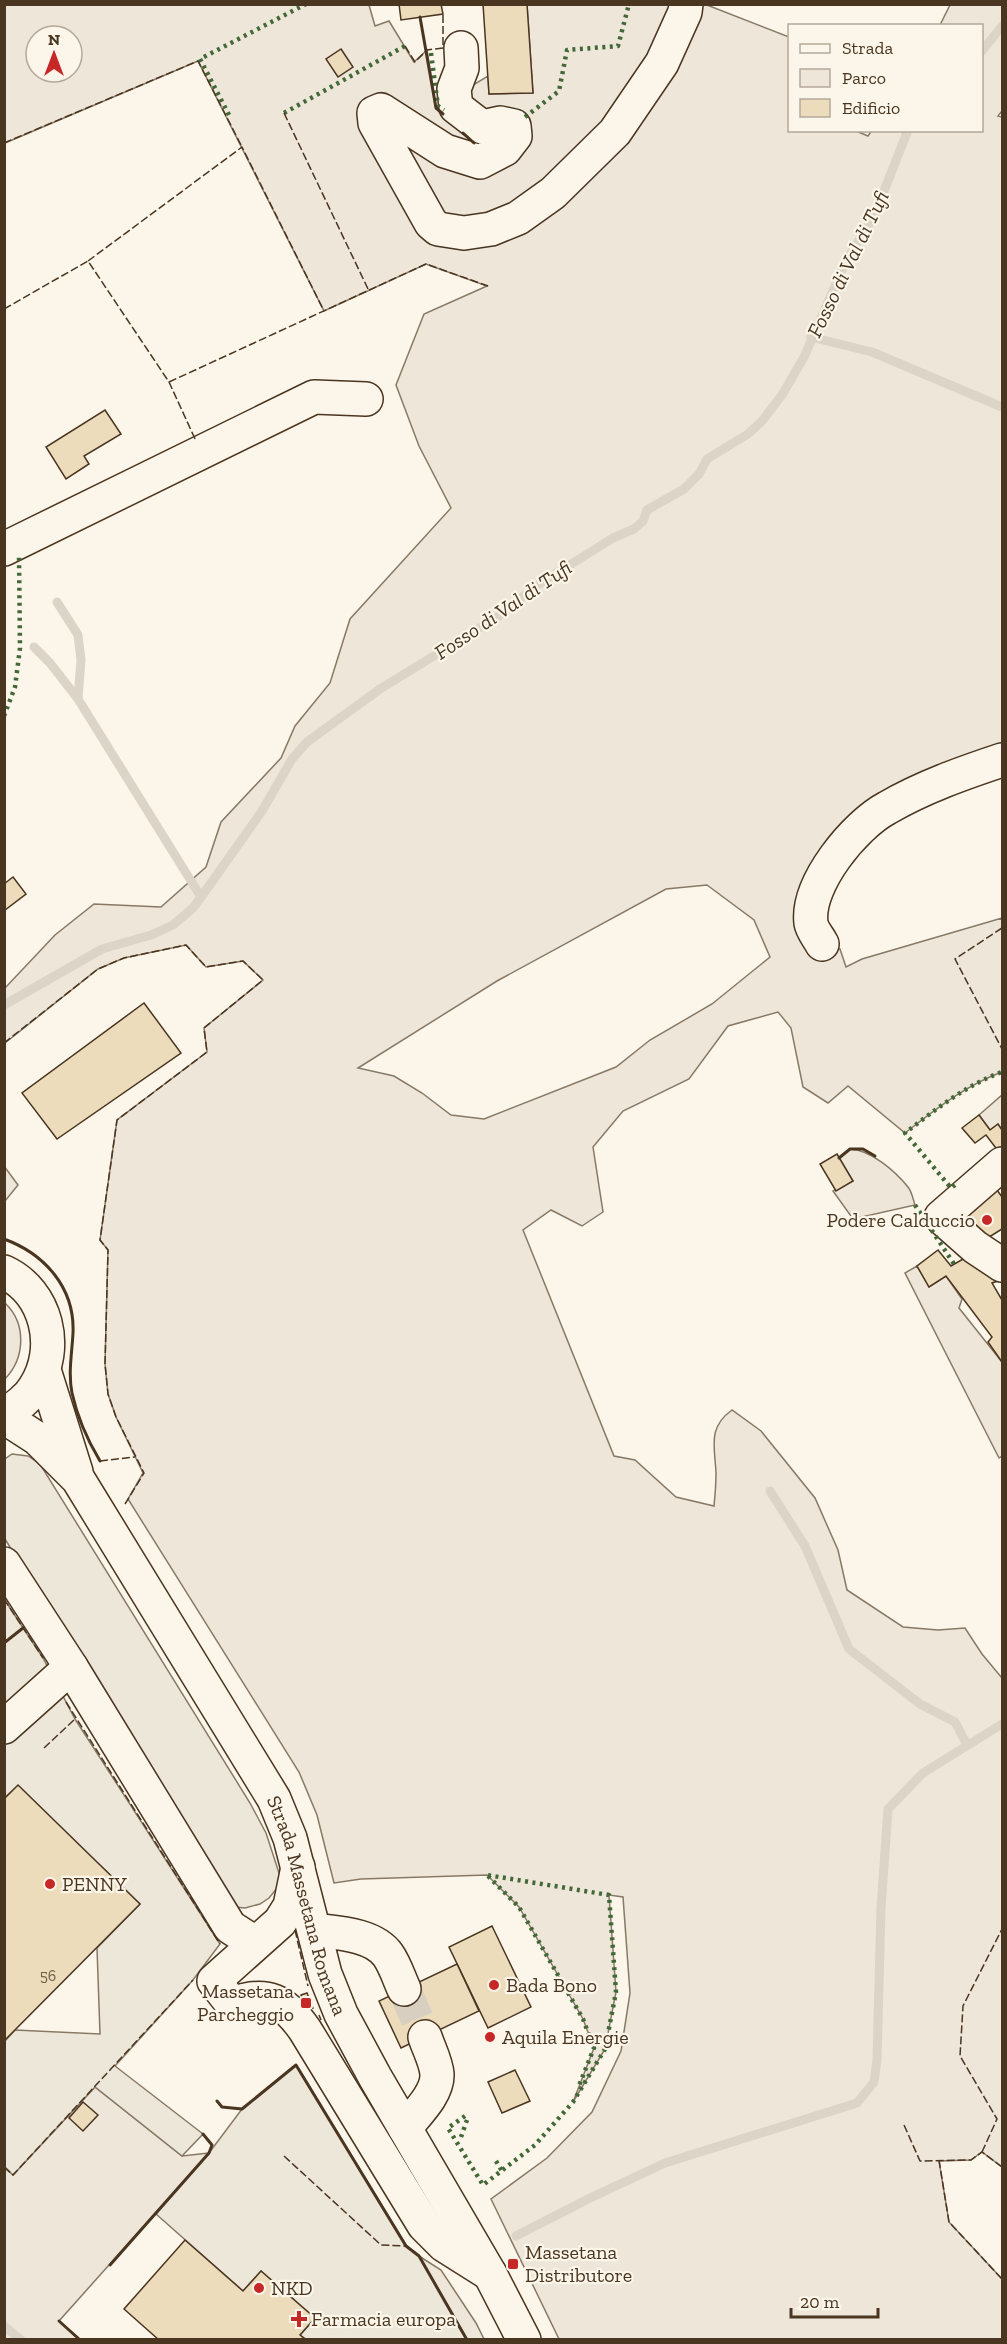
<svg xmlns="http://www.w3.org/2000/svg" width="1007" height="2344" font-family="'Zilla Slab',serif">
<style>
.green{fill:#ede6d9;stroke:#887966;stroke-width:1.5;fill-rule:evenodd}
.parking{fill:#ede7d9;stroke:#887966;stroke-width:1.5}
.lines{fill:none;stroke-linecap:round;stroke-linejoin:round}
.stream{stroke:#dcd4c6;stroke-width:9}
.building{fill:#ecdcbc;stroke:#4a3520;stroke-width:1.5}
.minor-tunnel{stroke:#d8cfc1;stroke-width:33;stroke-dasharray:33 16;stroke-linecap:butt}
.minor-casing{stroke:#4a3520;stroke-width:36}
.major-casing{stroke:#4a3520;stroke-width:36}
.minor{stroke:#fbf6e9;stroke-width:33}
.major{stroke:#fbf6e9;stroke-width:33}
.hedge{stroke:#436837;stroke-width:4.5;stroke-dasharray:3 4.5;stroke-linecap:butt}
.fence{stroke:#4a3520;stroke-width:1.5;stroke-dasharray:8 3;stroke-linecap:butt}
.wall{stroke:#4a3520;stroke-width:3}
.poi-dot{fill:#c62828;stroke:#fbf6e9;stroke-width:2}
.labels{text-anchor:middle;stroke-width:4.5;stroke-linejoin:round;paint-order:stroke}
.number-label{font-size:16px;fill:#725f47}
.poi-label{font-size:20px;fill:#4a3520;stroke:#fbf6e9;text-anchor:start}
.street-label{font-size:20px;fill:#4a3520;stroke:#fbf6e9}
.water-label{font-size:21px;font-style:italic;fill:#4a3520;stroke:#fbf6e9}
</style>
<rect width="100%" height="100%" fill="#fbf6e9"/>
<g class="green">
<path d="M5 5H369L375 26 389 21 414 62 427 50 436 108 474 143 485 148 468 88 488 76 489 94 533 93 527 5H707L789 37 790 130 856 131 868 136 872 130H982V26L940 25 950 5H1002V111L998 116 1002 117V769L880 800 818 901 832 949H840L846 967 862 959 1002 918V1072C966 1085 935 1110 905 1133L848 1086 828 1103 803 1087 791 1028 778 1012 728 1026 689 1079 623 1111 593 1147 603 1212 582 1226 551 1210 523 1230 614 1456 635 1460 676 1497 714 1506C715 1496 716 1484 716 1473 715 1447 707 1428 732 1410L761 1431 815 1498 838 1550 847 1590 903 1627 938 1630 965 1628 982 1654 1002 1678V2167L982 2152 971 2160 939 2161 949 2222 1002 2279V2339H559L491 2199 547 2158 592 2112 621 2051 630 1993 623 1897 609 1895 616 1992 605 2049 573 2102 594 2048 583 2019 519 1907 487 1875 361 1879 334 1883 317 1815 299 1772 128 1499 143 1473 116 1417 108 1394 105 1364 108 1250 100 1240 117 1120 207 1052 204 1028 263 980 243 961 206 967 186 945 124 958 98 969 5 1043V988L55 935 94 904 161 907 206 867 221 822 281 758 295 726 330 683 350 619 451 508 419 446 396 385 424 314 487 286 426 264 324 311 198 61 5 143ZM36 36H72V72H36ZM707 885 754 920 770 957 712 1004 650 1040 616 1067 484 1119 451 1115 422 1093 394 1076 358 1068 497 981 666 889Z"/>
<path d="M1002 1095V1130L998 1124 990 1130 979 1115Z"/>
<path d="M850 1149C871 1150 895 1171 908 1187 912 1192 913 1199 915 1205L853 1219 833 1191 853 1181 839 1158Z"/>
<path d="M917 1266 929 1287 946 1276 962 1299 959 1308 1002 1362V1456L999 1458 905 1273Z"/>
<path d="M5 1303C27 1324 25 1358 5 1379Z"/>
<path d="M95 2087 182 2156 209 2153 59 2321 80 2339H5L4 2167 13 2175Z"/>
<path d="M419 2256 441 2270 476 2323 484 2339H467Z"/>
</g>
<g class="parking">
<path d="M4 1166 18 1185 5 1201H4Z"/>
<path d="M12 1454 28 1456 40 1464 250 1803 266 1833 280 1876 278 1887 269 1898 260 1904 245 1908 235 1907 144 1766 5 1539V1459Z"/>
<path d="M4 1599 43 1658 75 1719 220 1944 193 1980 115 2066 203 2134 182 2156 95 2087 13 2175 5 2167V2041L15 2030 100 2034 97 1948 140 1904 18 1786 5 1797Z"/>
<path d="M296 2065 406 2245 419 2256 467 2339H306L300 2335 315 2318 261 2271 243 2291 156 2214 209 2153 242 2109Z"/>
</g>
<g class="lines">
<g class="stream">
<path d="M982 51 1002 26"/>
<path d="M811 337 872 352 1002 407"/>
<path d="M57 602 78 635 81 660 78 699"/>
<path d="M34 647 50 663 78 699 201 897"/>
<path d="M4 1005 102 949 151 935 173 925 193 908 209 886 262 811 292 759 307 742 380 689 499 616 536 586 613 538 634 529 643 521 647 510 684 489 699 474 707 459 748 434 762 421 782 395 804 357 845 263 875 214 908 130"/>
<path d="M770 1491 805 1546 849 1649 920 1704 955 1722 967 1745"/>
<path d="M516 2236 588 2199 665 2163 857 2103 874 2082 877 2060 881 1908 888 1809 923 1773 1002 1724"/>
<path d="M4 2326 21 2340"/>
</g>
</g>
<g class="building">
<path d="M399 4H441L443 14 401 20Z"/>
<path d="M483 4H527L533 93 489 94Z"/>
<path d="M341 49 353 67 338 77 326 59Z"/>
<path d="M105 410 121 434 84 456 89 464 66 479 46 447Z"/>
<path d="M13 877 26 894 5 910 4 884Z"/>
<path d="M144 1003 181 1053 57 1139 22 1093Z"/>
<path d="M979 1115 990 1130 998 1124 1002 1130V1149L999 1152 986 1135 975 1143 962 1128Z"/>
<path d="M837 1154 853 1181 836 1191 820 1164Z"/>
<path d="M997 1190 1002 1197V1229L986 1239 966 1211Z"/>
<path d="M938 1250 951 1266 977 1251 998 1281 992 1283 1002 1300V1362L988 1342 992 1337 946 1276 929 1287 917 1266Z"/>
<path d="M18 1785 140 1904 4 2041V1799Z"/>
<path d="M492 1926 531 2007 488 2028 449 1947Z"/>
<path d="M457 1964 479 2011 401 2048 379 2001Z"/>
<path d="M307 1993 313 2008 306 2011 301 1995Z"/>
<path d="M515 2070 530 2101 502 2113 488 2082Z"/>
<path d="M83 2102 98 2115 83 2131 69 2118Z"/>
<path d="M185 2240 243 2291 261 2271 315 2318 300 2335 306 2340H159L124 2309Z"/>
</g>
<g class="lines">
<path class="minor-tunnel" d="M404 1989 425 2037"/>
<defs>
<g id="minor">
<path d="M461 48 462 68 454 89 456 107 482 127 500 123 514 126 515 136 505 149 480 162 445 151 381 110 374 113 375 123 431 223 438 229 464 233 491 229 518 218 553 193 615 132 662 63 685 12 686 4"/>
<path d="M4 549 314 397 366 399"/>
<path d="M822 944C819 938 812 930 811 923 806 884 855 825 887 808 923 787 963 773 1002 760"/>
<path d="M1002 1164 941 1217 975 1247 1002 1265"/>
<path d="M4 1564 71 1667 230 1927 255 1943"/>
<path d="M4 1727 71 1667"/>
<path d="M298 1867 290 1906 280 1922 214 1981 232 2004C267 1991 285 2001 305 2030L424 2225 444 2245 490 2274"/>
<path d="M314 1930C337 1933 373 1934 388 1955 395 1965 399 1978 404 1989"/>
<path d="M405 2128C416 2114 438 2094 437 2074 436 2062 429 2049 425 2037"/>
</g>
<g id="major">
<path d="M4 1272C47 1292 60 1348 35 1387 28 1399 16 1407 4 1415"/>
<path d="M44 1370 76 1472"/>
<path id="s1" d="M4 1417 38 1439 78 1479 274 1799 290 1838 325 1974 341 2014 375 2077 490 2274 524 2340"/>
</g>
</defs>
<use href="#minor" class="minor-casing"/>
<use href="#major" class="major-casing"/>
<use href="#minor" class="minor"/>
<use href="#major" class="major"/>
<g class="hedge">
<path d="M431 53 438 106 444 110"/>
<path d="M284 113 405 46"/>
<path d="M229 115 200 59 306 4"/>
<path d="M525 117 559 91 567 50 618 46 629 4"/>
<path d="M4 716 15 687 20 648 19 556"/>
<path d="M955 1185 951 1188 905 1133C935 1110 966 1085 1002 1072"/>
<path d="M915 1205 954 1264"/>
<path d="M488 1876 519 1907 583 2019 594 2048 578 2088"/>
<path d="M465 2116 448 2128 483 2185 535 2145 573 2102 605 2049 616 1992 609 1895 487 1875"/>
<path d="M461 2137 467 2120 465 2116"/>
<path d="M496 2161 502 2171"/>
</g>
<g class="fence">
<path d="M405 46 415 62 427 50 443 48V14"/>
<path d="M284 113 369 291"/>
<path d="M4 143 198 61 242 147"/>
<path d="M88 261 242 147 324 311"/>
<path d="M4 309 88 261 169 382 196 441"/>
<path d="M169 382 426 264 488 286"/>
<path d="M1002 928 955 959 1002 1049"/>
<path d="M4 1043 98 969 124 958 186 945 206 967 243 961 263 980 204 1028 207 1052 117 1120 100 1240 108 1250 105 1364 108 1394 116 1417 144 1473 125 1504"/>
<path d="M100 1461 135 1457"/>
<path d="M4 1599 43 1658"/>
<path d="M66 1702 220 1944"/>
<path d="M44 1748 75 1719"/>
<path d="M295 1930 308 1986"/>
<path d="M319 2015 321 2020"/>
<path d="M904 2125 920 2161 971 2160 982 2152 1002 2167"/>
<path d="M982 2152 997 2119 960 2056 963 2006 1002 1929"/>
<path d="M284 2156 381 2245 406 2246"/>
<path d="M939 2160 949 2222 1002 2279"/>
<path d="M4 2167 13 2175 193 1980"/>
</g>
<g class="wall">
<path d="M420 17 436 108 443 114"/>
<path d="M463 133 474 143"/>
<path d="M839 1158 850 1149H863L875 1156"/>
<path d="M4 1239C45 1254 75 1288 73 1333 72 1353 68 1373 72 1393 77 1416 88 1441 100 1461"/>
<path d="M4 1643 23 1628"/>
<path d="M217 2101 222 2107 242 2109 296 2065 406 2246 419 2256 467 2340"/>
<path d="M110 2265 209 2153 212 2145 203 2134"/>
<path d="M59 2321 80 2340"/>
</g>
</g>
<g class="poi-dot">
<circle cx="987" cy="1220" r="6"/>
<circle cx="50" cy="1884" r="6"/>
<circle cx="494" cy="1985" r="6"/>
<rect x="300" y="1997" width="12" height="12" rx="3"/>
<circle cx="490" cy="2037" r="6"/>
<rect x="507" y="2258" width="12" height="12" rx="3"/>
<circle cx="259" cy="2288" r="6"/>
<path d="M296 2310h6v6h6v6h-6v6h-6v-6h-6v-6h6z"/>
</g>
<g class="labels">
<g class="number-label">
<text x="48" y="1981">56</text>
</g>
<g class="poi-label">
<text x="975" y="1227" text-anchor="end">Podere Calduccio</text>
<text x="62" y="1891">PENNY</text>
<text x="506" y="1992">Bada Bono</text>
<text x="294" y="1998" text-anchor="end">Massetana<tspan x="294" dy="23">Parcheggio</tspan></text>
<text x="502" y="2044">Aquila Energie</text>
<text x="525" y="2259">Massetana<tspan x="525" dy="23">Distributore</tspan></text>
<text x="271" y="2295">NKD</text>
<text x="311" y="2326">Farmacia europa</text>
</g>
<g class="street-label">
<text dy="7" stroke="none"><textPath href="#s1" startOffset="584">Strada Massetana Romana</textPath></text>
</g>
<g class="water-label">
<text transform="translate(848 264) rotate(-64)" y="7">Fosso di Val di Tufi</text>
<text transform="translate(503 610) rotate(-34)" y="7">Fosso di Val di Tufi</text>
</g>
</g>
<rect width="1007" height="2344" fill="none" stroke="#4a3520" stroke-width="12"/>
<rect x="788" y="24" width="195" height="108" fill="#fbf6e9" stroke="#b4a999" stroke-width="1.5"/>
<rect x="800" y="44" width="30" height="9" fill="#fbf6e9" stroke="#b4a999" stroke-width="1.5"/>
<text x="842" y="54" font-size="18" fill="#4a3520">Strada</text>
<rect x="800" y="69" width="30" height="18" fill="#ede6d9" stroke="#b4a999" stroke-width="1.5"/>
<text x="842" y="84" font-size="18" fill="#4a3520">Parco</text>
<rect x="800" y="99" width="30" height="18" fill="#ecdcbc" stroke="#b4a999" stroke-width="1.5"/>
<text x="842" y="114" font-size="18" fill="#4a3520">Edificio</text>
<g transform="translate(54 54)"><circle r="28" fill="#fbf6e9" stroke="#b4a999" stroke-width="1.5"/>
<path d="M0-4.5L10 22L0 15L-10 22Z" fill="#c62828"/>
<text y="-9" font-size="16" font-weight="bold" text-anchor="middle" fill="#4a3520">N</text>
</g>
<path d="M791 2308v9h87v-9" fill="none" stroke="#4a3520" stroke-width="3"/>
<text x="800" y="2308" font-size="18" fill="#4a3520" stroke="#fbf6e9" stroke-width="4.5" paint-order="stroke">20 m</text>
</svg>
